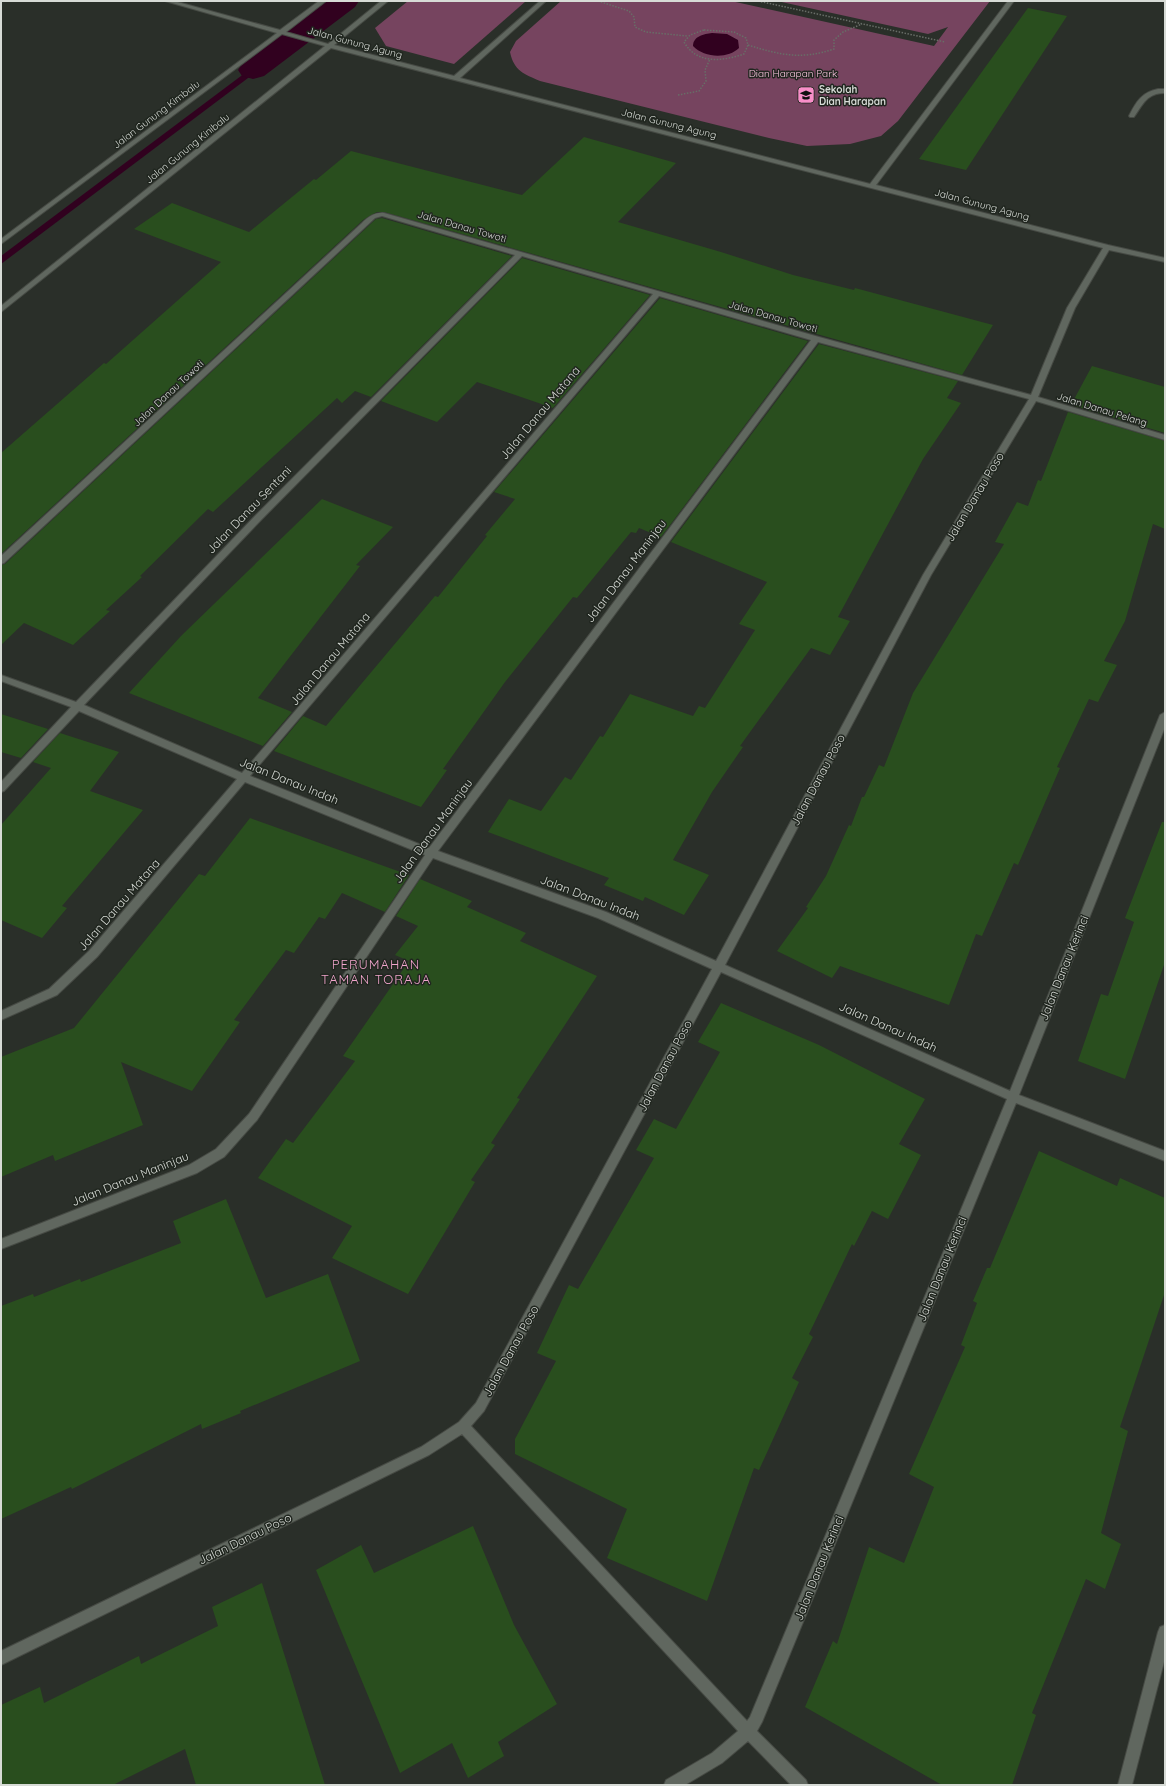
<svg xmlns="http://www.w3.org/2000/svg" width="1166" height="1786" font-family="Quicksand,sans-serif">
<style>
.green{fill:#76445f}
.water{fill:#31011f}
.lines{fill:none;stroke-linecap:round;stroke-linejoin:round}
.stream{fill:#31011f;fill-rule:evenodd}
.canal{fill:#31011f;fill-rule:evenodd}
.building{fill:#294e1e}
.minor-casing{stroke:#464a44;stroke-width:2}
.path{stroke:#686d67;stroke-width:1.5;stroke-dasharray:1.5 1.5;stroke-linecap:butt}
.minor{fill:#60675f;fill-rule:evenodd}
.labels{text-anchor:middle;stroke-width:3;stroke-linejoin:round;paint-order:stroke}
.far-street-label{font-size:10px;fill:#d7dbd6;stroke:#20261f}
.far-park-label{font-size:10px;fill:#f8c2dd;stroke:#20261f}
.far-poi-label{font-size:10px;font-weight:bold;fill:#d7dbd6;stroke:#20261f;text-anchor:start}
.street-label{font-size:12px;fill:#d7dbd6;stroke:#20261f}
.neighbourhood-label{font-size:13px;letter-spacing:1px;fill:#f0a5cc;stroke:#20261f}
</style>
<rect width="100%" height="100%" fill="#2a2f29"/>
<g class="green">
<path d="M408 1H526L454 64 386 46 375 28Z"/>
<path d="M561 1H731L934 46 948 27 928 34 777 1H990L898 121 881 136 850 144 807 146 769 138 540 81C524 74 514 71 510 52L516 41Z"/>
</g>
<path class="water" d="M712 33 727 34 738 40 739 48C728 59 704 58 693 46 693 36 704 34 712 33Z"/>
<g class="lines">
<path class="stream" d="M253 67 256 68V72L1 264V256Z"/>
<path class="canal" d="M327 1H359L355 7 264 76 253 79 242 76 238 70 242 64Z"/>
</g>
<g class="building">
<path d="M1028 8 1067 16 966 170 919 159Z"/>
<path d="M584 137 676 163 618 222 721 252 793 275 854 290 855 288 993 325 962 375 384 212H377L363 220 1 554V453L104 363 106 364 221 262 134 229 172 203 249 232 314 179 316 180 351 151 522 195Z"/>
<path d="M382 218 512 256 371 397 355 391 342 403 337 398 213 512 208 509 140 576 142 577 106 610 110 611 73 645 24 623 1 645V565L5 564 376 219Z"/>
<path d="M522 258 650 295 553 408 477 382 437 422 381 401Z"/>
<path d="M660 298 808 341 661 537 639 528 636 533 631 532 577 598 573 597 505 682 443 769 447 770 421 807 274 751 303 716 326 726 435 596 438 597 487 536 485 535 515 499 494 492Z"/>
<path d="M819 344 958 381 947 398 961 403 923 459 838 617 850 621 830 655 811 648 740 746 743 747 712 792 673 860 709 875 684 915 645 897 643 901 604 885 609 878 488 832 509 799 541 811 565 777 571 780 600 736 603 737 630 694 693 716 699 706 705 708 755 630 739 624 767 582 671 542Z"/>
<path d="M1092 366 1165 387V433L1071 405Z"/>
<path d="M1068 412 1165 441V529L1153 524 1125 621 1104 661 1117 665 1098 702 1089 699 1057 767 1060 768 1018 865 1014 863 982 936 976 934 949 1005 840 966 832 978 777 951 808 908 806 907 826 876 849 825 851 826 862 797H864L879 765 884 767 913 693 1004 544 995 542 1017 502 1028 506 1038 480 1041 481Z"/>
<path d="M322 499 393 527 356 565 360 566 258 698 292 712 263 746 129 693 181 636Z"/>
<path d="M1 714 48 729 21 758 1 752Z"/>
<path d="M60 733 119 752 90 791 143 810 62 906 67 908 42 938 1 920V825L51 768 33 762Z"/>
<path d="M250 818 409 875 385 912 342 893 325 919 319 917 294 953 286 950 234 1020 240 1022 192 1091 121 1062 143 1125 55 1161 53 1155 1 1177V1057L74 1028 199 874 205 876Z"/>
<path d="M1162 822H1165V962L1125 1079 1078 1061 1101 994 1108 996 1134 922 1125 918Z"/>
<path d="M420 879 472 901 467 907 526 933 520 941 597 976 517 1098 520 1099 491 1143 495 1145 471 1180 475 1182 408 1294 332 1258 352 1226 258 1178 286 1139 293 1143 355 1061 343 1056 409 961 395 955 418 926 396 916Z"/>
<path d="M721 1003 819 1045 925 1099 899 1144 921 1155 888 1219 872 1211 854 1246 852 1244 809 1334 813 1337 792 1378 799 1382 759 1470 754 1468 707 1601 607 1558 627 1509 515 1454V1439L556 1361 537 1353 569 1285 578 1289 654 1158 636 1150 654 1119 676 1129 720 1052 698 1042Z"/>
<path d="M1039 1151 1117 1186 1120 1178 1165 1198V1292L1120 1427 1128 1431 1101 1533 1121 1544 1105 1589 1086 1579 1032 1713 1036 1715 1012 1785H942L805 1707 833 1641 837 1644 869 1547 904 1563 934 1487 909 1474 965 1347 961 1345 977 1303 973 1301 987 1268H990Z"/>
<path d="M226 1199 266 1298 328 1274 360 1361 240 1411 241 1413 202 1429 201 1424 72 1489 71 1487 1 1519V1306L33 1294 34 1297 80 1279 81 1282 181 1243 173 1221Z"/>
<path d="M473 1526 514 1625 557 1704 498 1742 504 1756 468 1778 452 1743 400 1773 316 1570 361 1545 374 1573Z"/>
<path d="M262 1583 325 1785H196L185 1749 113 1785H1V1705L40 1687 44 1703 139 1656 141 1664 218 1626 212 1607Z"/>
</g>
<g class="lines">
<defs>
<g id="minor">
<path d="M165 1H174L280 30 319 1H326L286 32 328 44 381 1H388L334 45 454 76 540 1H546L460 78 870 184 1008 1H1014L876 185 1108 245 1165 258V262L1109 250 1075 308 1038 397 1165 435V440L1036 401 931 575 725 965 1010 1091 1160 715 1165 712V727L1019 1095 1165 1151V1161L1016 1103 762 1722 757 1731 806 1780 808 1785H791L748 1741 722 1763 685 1785H664L666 1780 712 1753 738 1731 462 1434 429 1455 1 1665V1651L421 1447 459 1422 476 1403 712 969 598 918 433 858 257 1120 224 1157 197 1173 1 1249V1239L189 1165 216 1149 249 1114 425 855 245 782 97 957 57 995 1 1020V1011L49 989 89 951 237 779 79 711 4 791 1 792V782L71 707 1 681V675L76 702 255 516 515 255 382 216 375 218 4 563 1 564V556L362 223C368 217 375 212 384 213L819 337 1031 395 1067 308 1103 248 331 48 1 312V306L325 46 282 34 1 244V239L277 33ZM522 256 653 294 242 773 84 705 261 520ZM659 296 811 340 429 848 250 776ZM818 342 1029 399 923 575 716 961 606 912 438 851ZM721 972 1007 1099 750 1717 747 1721 471 1426 484 1411Z"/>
<path d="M1158 89H1165V93C1147 93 1143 104 1134 117H1130L1129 116C1136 102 1142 92 1158 89Z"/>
<path d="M1165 1625V1658L1132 1785H1118L1158 1632 1160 1627Z"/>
</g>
</defs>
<use href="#minor" class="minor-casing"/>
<g class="path">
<path d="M598 1 629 11 634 17 635 27 646 32 687 36"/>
<path d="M758 1 945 42"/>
<path d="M704 30 734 32 746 38 748 45 744 54C723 61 697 65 684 42L690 35Z"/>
<path d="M748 45C780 55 801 60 834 49V40L843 32 862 24"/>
<path d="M678 95 699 91 706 81 705 70 710 59"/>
</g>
<use href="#minor" class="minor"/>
</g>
<defs>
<symbol id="school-square" viewBox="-11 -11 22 22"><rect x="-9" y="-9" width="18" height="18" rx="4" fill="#f98fc9" stroke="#20261f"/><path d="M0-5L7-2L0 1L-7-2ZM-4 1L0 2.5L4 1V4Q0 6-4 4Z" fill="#111"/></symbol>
</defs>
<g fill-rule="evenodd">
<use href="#school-square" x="796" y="85" width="20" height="20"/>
</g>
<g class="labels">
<g class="far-street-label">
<text transform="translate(355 42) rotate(15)" y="4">Jalan Gunung Agung</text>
<text transform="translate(156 114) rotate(-37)" y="4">Jalan Gunung Kimbalu</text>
<text transform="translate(669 123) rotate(14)" y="4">Jalan Gunung Agung</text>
<text transform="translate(187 148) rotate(-39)" y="4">Jalan Gunung Kinibalu</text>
<text transform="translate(982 204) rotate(15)" y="4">Jalan Gunung Agung</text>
<text transform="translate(462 226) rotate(16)" y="4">Jalan Danau Towoti</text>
<text transform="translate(773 316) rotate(16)" y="4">Jalan Danau Towoti</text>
<text transform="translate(168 393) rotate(-43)" y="4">Jalan Danau Towoti</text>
<text transform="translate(1102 409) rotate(17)" y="4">Jalan Danau Pelang</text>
</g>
<g class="far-park-label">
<text x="793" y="77">Dian Harapan Park</text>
</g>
<g class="far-poi-label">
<text x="819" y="93">Sekolah<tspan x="819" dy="12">Dian Harapan</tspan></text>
</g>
<g class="street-label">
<text transform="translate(540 413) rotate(-50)" y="4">Jalan Danau Matana</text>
<text transform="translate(975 497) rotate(-59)" y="4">Jalan Danau Poso</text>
<text transform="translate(249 510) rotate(-46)" y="4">Jalan Danau Sentani</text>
<text transform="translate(626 571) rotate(-53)" y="4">Jalan Danau Maninjau</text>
<text transform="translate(330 659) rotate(-50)" y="4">Jalan Danau Matana</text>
<text transform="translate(818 780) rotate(-62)" y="4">Jalan Danau Poso</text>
<text transform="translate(289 781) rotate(22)" y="4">Jalan Danau Indah</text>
<text transform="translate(433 831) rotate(-54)" y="4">Jalan Danau Maninjau</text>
<text transform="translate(590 898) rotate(21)" y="4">Jalan Danau Indah</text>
<text transform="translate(119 905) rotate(-49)" y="4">Jalan Danau Matana</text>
<text transform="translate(1064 968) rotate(-68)" y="4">Jalan Danau Kerinci</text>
<text transform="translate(888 1027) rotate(24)" y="4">Jalan Danau Indah</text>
<text transform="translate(665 1066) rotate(-62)" y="4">Jalan Danau Poso</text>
<text transform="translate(130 1179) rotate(-22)" y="4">Jalan Danau Maninjau</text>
<text transform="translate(942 1269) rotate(-68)" y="4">Jalan Danau Kerinci</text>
<text transform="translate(511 1351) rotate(-61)" y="4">Jalan Danau Poso</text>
<text transform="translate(245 1539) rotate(-26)" y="4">Jalan Danau Poso</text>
<text transform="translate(819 1568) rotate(-68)" y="4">Jalan Danau Kerinci</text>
</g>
<g class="neighbourhood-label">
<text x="376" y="969">PERUMAHAN<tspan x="376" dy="15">TAMAN TORAJA</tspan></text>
</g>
</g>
<rect width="1166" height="1786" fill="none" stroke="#d7dbd6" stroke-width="4"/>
</svg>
